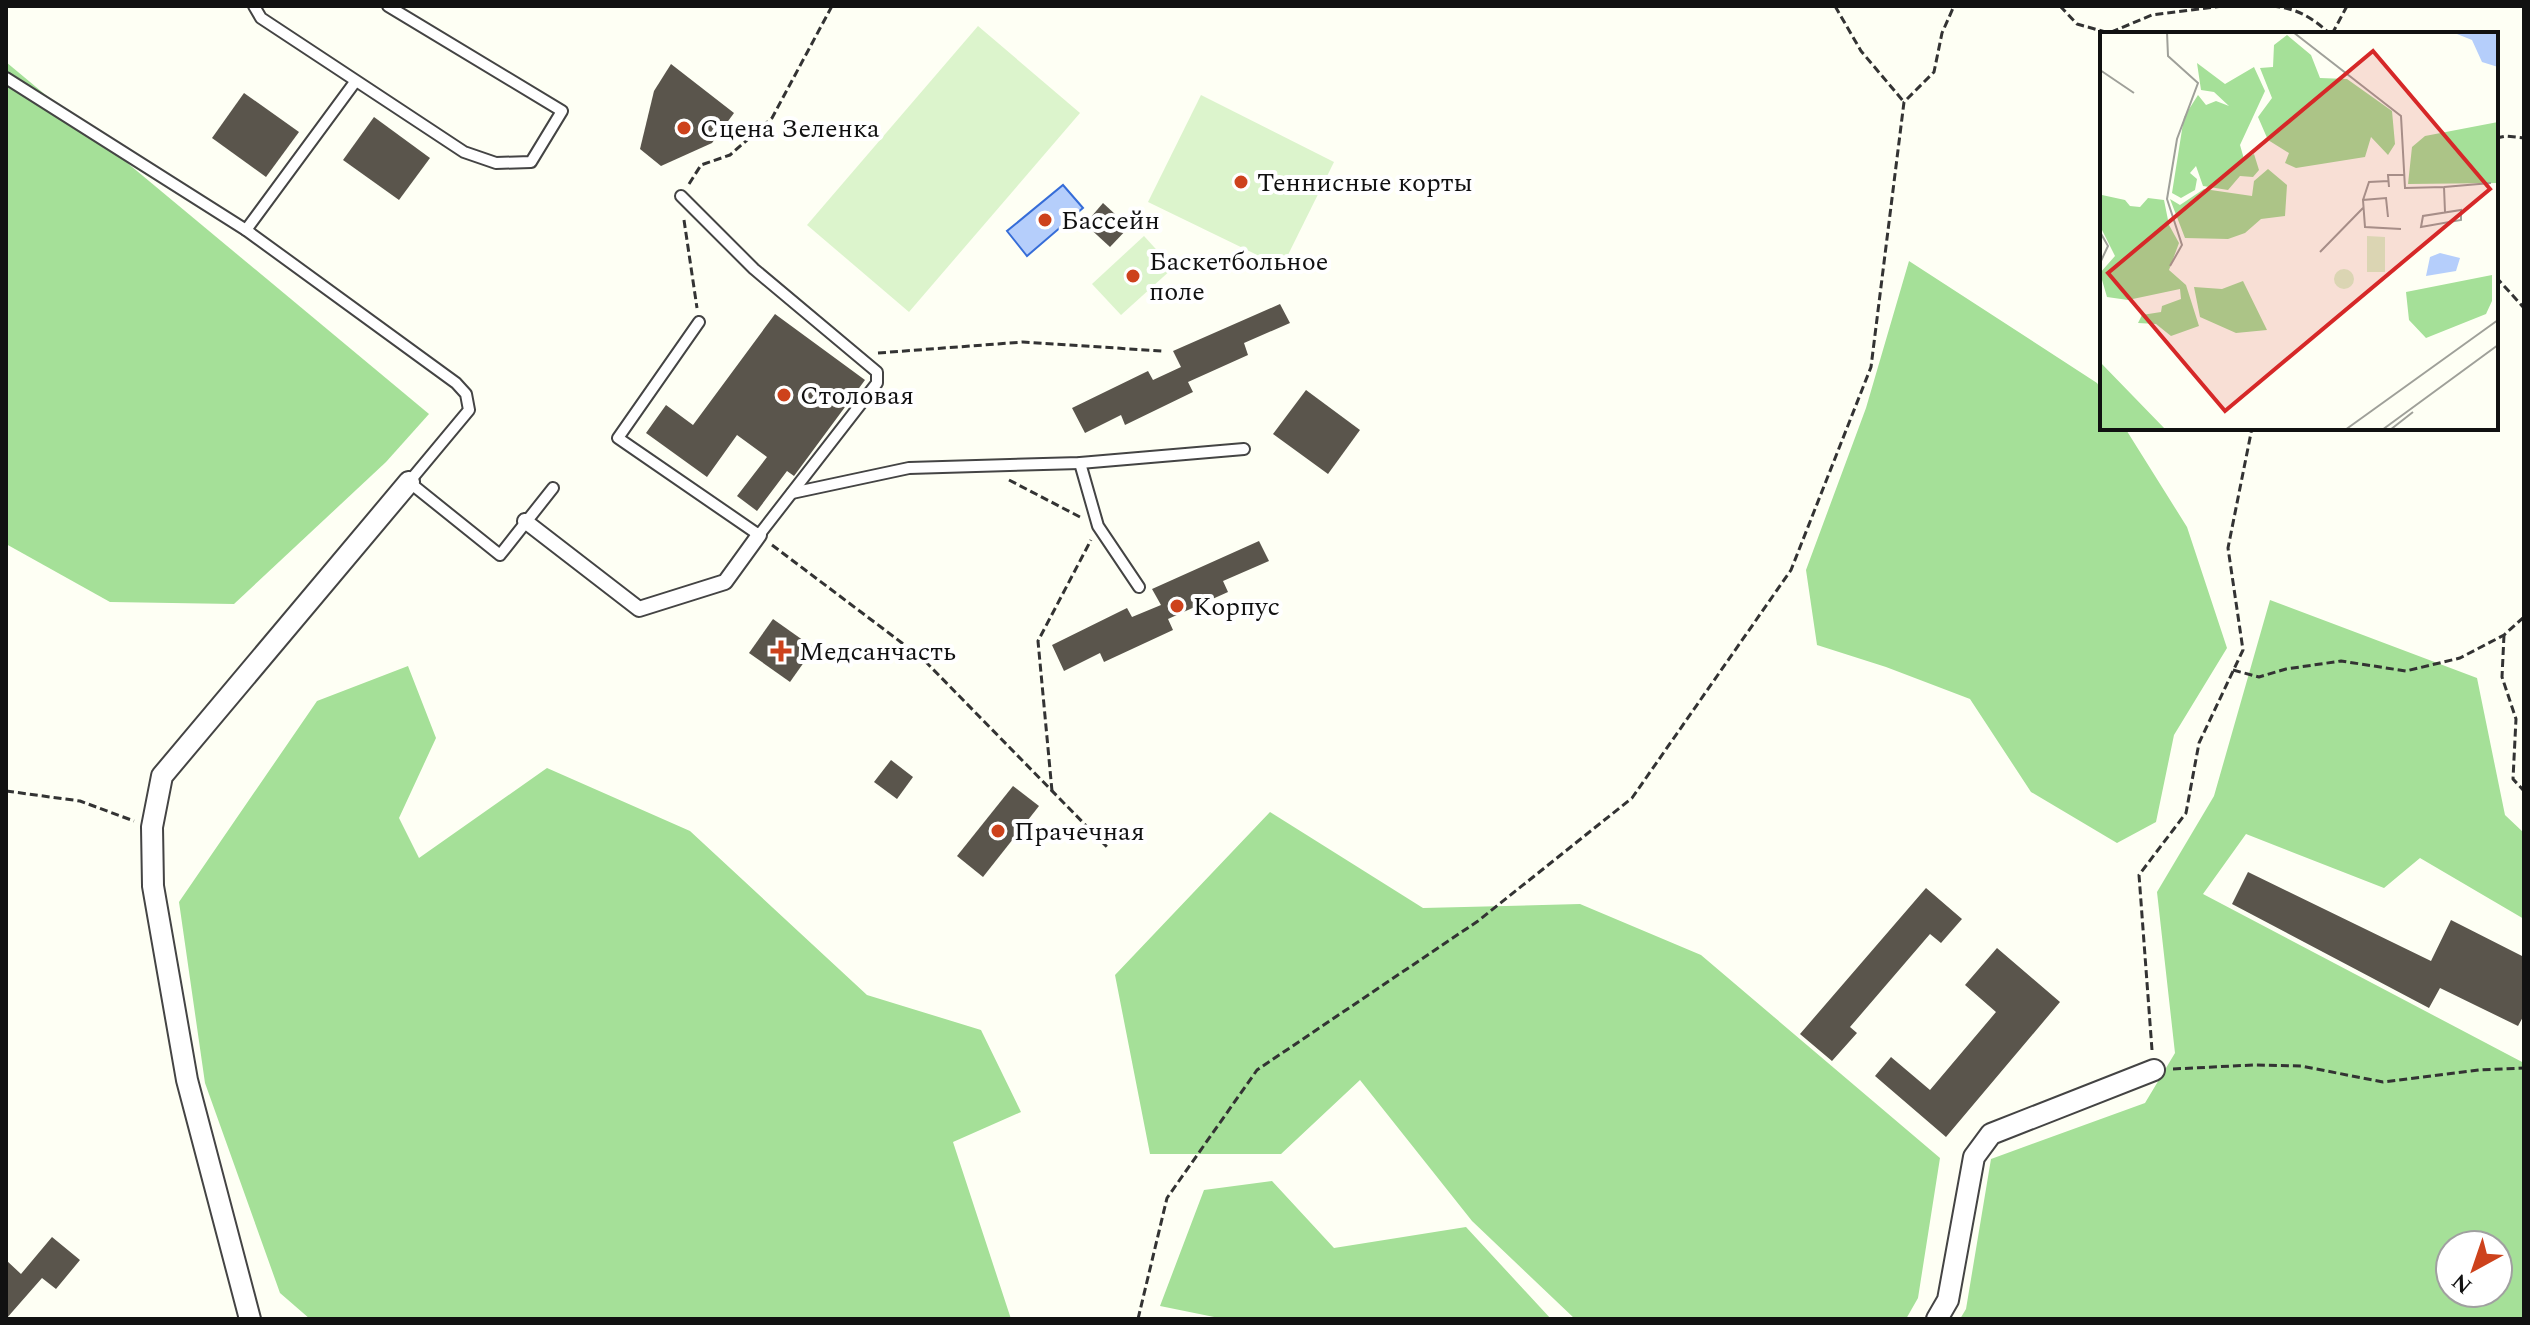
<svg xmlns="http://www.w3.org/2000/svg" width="2530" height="1325" font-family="Spectral,serif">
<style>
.forest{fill:#a5e098;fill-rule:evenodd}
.pitch{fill:#dcf4cc}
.water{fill:#b5cefb;stroke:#366dd8;stroke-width:2}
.building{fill:#5a554c}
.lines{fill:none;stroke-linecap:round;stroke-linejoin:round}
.service-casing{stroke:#444;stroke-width:14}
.pedestrian-casing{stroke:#444;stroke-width:18}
.minor-casing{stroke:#444;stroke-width:24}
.path{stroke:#333;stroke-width:3;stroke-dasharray:8 4;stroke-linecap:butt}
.service{stroke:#fff;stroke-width:10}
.pedestrian{stroke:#fff;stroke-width:14}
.minor{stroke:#fff;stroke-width:20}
.poi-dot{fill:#cd421c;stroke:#fff;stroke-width:3}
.labels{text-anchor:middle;stroke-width:8;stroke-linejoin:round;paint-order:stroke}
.poi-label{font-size:26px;fill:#111;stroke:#fff;text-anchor:start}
.inset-road{fill:none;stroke:#9fa099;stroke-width:2}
.view{fill:#d62828;fill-opacity:0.15;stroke:#d62828;stroke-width:4}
.inset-edge{fill:none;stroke:#111;stroke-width:4}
</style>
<rect width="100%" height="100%" fill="#fefff4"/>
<g class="forest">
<path d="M6 62 429 414 386 462 234 604 110 602 6 544Z"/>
<path d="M1909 261 2097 383 2102 391V428H2125L2187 527 2227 648 2174 735 2156 822 2117 843 2031 792 1970 699 1886 667 1817 645 1806 570 1866 408Z"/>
<path d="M2270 600 2477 678 2505 815 2524 833V919L2420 858 2384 888 2246 834 2203 894 2524 1063V1319H1960L1966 1309 1991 1159 2145 1103 2175 1053 2157 892 2214 796ZM2450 1245H2498V1293H2450Z"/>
<path d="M408 666 436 738 399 818 419 858 547 768 690 831 867 995 981 1030 1021 1112 953 1142 1011 1319H310L280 1293 205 1083 179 902 317 701Z"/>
<path d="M1270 812 1423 908 1580 904 1701 955 1940 1158 1918 1298 1906 1319H1575L1472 1221 1360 1080 1281 1154H1150L1115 975Z"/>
<path d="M1272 1181 1334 1248 1466 1227 1551 1319H1224L1160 1306 1204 1190Z"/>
</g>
<g class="pitch">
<path d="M978 26 1080 113 909 312 807 225Z"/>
<path d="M1201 95 1334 162 1282 267 1148 202Z"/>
<path d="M1144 236 1173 268 1121 315 1092 284Z"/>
</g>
<path class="water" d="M1063 185 1083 208 1027 256 1007 231Z"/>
<g class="building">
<path d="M671 64 734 113 712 143 661 166 640 149 654 91Z"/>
<path d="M244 93 299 132 266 177 212 138Z"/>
<path d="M374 117 430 158 399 200 343 160Z"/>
<path d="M1103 203 1129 227 1110 247 1085 224Z"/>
<path d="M1280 304 1290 323 1244 343 1248 355 1188 382 1193 392 1125 425 1121 415 1085 433 1072 408 1148 371 1153 380 1181 367 1173 351Z"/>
<path d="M775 314 865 380 794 476 787 471 757 511 737 496 767 457 737 435 707 477 646 433 666 405 693 425Z"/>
<path d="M1306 390 1360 430 1328 474 1273 434Z"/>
<path d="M1259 541 1269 561 1223 581 1228 592 1168 619 1173 630 1104 662 1100 653 1064 671 1052 645 1127 608 1132 617 1161 605 1152 589Z"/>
<path d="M773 619 814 648 790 682 749 653Z"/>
<path d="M891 760 913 777 897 799 874 782Z"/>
<path d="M1013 786 1039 806 983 877 957 856Z"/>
<path d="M2248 872 2431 961 2451 920 2524 957V1015L2518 1026 2440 988 2429 1008 2232 904Z"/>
<path d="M1926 888 1962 919 1941 943 1930 934 1850 1027 1857 1033 1832 1061 1800 1034Z"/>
<path d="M1997 948 2060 1002 1946 1137 1875 1076 1891 1057 1930 1090 1996 1012 1965 985Z"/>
<path d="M52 1237 80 1260 56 1289 42 1278 6 1319V1260L21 1274Z"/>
</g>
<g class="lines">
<defs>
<g id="service">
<path d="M254 6 261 18 464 152 496 163 531 162 562 111 388 6"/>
<path d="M6 78 246 230"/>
<path d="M355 82 246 230 456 383 466 394 469 410 409 482 500 555 553 488"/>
<path d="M681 196 754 269 877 372V383L759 535 618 438 699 322"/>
<path d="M1080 463 1098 526 1139 587"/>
<path d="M792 493 909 468 1080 463 1244 449"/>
</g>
<path id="pedestrian" d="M525 521 639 609 725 582 759 535"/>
<g id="minor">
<path d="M250 1319 187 1080 153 886 152 827 162 776 409 482"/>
<path d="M1937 1319 1948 1300 1974 1157 1991 1134 2154 1070"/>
</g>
</defs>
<use href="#service" class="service-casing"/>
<use href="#pedestrian" class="pedestrian-casing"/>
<use href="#minor" class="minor-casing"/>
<g class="path">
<path d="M1835 6 1861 51 1904 102"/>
<path d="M2060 6 2077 24 2109 33 2152 15 2223 6"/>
<path d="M2272 6C2296 8 2312 17 2330 34"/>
<path d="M2332 34 2347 6"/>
<path d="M2496 138 2506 136 2524 138"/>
<path d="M689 184 701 165 730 155 772 118 832 6"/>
<path d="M684 220 697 308"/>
<path d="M2496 277 2524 308"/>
<path d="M878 353 1023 342 1162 351"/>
<path d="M1009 480 1080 517"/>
<path d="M772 545 922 658 1107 847"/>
<path d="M2504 635 2502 677 2516 719 2513 779 2524 791"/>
<path d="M2233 670 2259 677 2286 669 2341 661 2406 671 2460 658 2504 635 2524 617"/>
<path d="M6 791 80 801 134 821"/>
<path d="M1052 791 1038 641 1091 540"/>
<path d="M2152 1050 2139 875 2186 813 2199 743 2243 650 2228 548 2252 428"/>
<path d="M2173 1069 2253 1065 2301 1066 2383 1082 2479 1070 2524 1068"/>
<path d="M1138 1319 1167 1198 1257 1070 1478 921 1632 798 1791 570 1871 367 1904 102 1934 72 1942 33 1954 6"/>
</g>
<use href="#service" class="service"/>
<use href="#pedestrian" class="pedestrian"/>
<use href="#minor" class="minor"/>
</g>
<g class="poi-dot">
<circle cx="684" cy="128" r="8"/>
<circle cx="1241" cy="182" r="8"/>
<circle cx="1045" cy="220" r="8"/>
<circle cx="1133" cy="276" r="8"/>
<circle cx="784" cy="395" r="8"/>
<circle cx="1177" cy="606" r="8"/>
<path d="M777 639h8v8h8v8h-8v8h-8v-8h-8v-8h8z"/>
<circle cx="998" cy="831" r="8"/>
</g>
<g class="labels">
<g class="poi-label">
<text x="700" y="137">Сцена Зеленка</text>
<text x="1257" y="191">Теннисные корты</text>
<text x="1061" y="229">Бассейн</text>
<text x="1149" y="270">Баскетбольное<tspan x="1149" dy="30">поле</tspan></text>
<text x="800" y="404">Столовая</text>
<text x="1193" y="615">Корпус</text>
<text x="799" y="660">Медсанчасть</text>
<text x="1014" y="840">Прачечная</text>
</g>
</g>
<g transform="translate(2100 32)">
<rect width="398" height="398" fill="#fefff4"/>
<path d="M187 3 211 23 220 46 247 47 292 79 295 112 288 123 271 105 265 125 196 136 185 131 189 121 168 108 158 85 172 66 160 36 173 35 174 13ZM97 31 125 52 154 35 165 59 140 113 144 127 154 122 159 138 153 145 140 144 128 158 103 154 96 134 90 141 97 147 95 158 81 166 72 161 84 85 98 63 106 73 116 69 129 74 114 60 101 58ZM398 90V151L308 152 312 115 325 104ZM168 137 187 153 185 184 161 187 145 201 128 207 85 206 70 167 80 173 104 157 152 164 154 149ZM2 163 25 168 30 174 40 175 48 166 64 168 69 193 79 211 69 238 86 253 99 294 71 304 56 292 38 291 42 283 61 280 62 274 81 267 80 257 28 268 7 265 0 241 15 224 0 194ZM392 243V269L386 282 326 306 309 288 306 260ZM143 249 167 298 136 301 100 285 94 255 122 257ZM0 330 66 398H0Z" fill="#a5e098"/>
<path d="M267 204 285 205V240H267ZM234 247a10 10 0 1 1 20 0a10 10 0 1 1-20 0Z" fill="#dcf4cc"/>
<path d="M352 0H398V35L382 30 372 8ZM340 221 360 226 356 239 326 244 330 225Z" fill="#b5cefb"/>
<path class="inset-road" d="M67 0 68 24 98 51 77 107 67 167 82 213 70 234M193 0 301 84 305 156 344 155 345 180M0 38 34 61M289 155 288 143H304M344 155 391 151M263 168 269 150 289 149M361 178V188L321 195 323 184ZM288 185 286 166 263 168 265 195 301 197M0 200 8 214 0 231M220 220 263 176M245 398 398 288M282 398 398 313M290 398 313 380"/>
<path class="view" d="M273 19 390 157 125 379 8 241Z"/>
<rect width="398" height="398" class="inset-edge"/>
</g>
<rect width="2530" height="1325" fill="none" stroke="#111111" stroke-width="16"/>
<g transform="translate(2474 1269) rotate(220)"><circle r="38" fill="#ffffff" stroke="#a0a0a0" stroke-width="2"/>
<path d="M0-6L14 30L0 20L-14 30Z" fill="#cd421c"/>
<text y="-12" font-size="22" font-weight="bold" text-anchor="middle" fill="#111111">N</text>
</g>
</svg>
